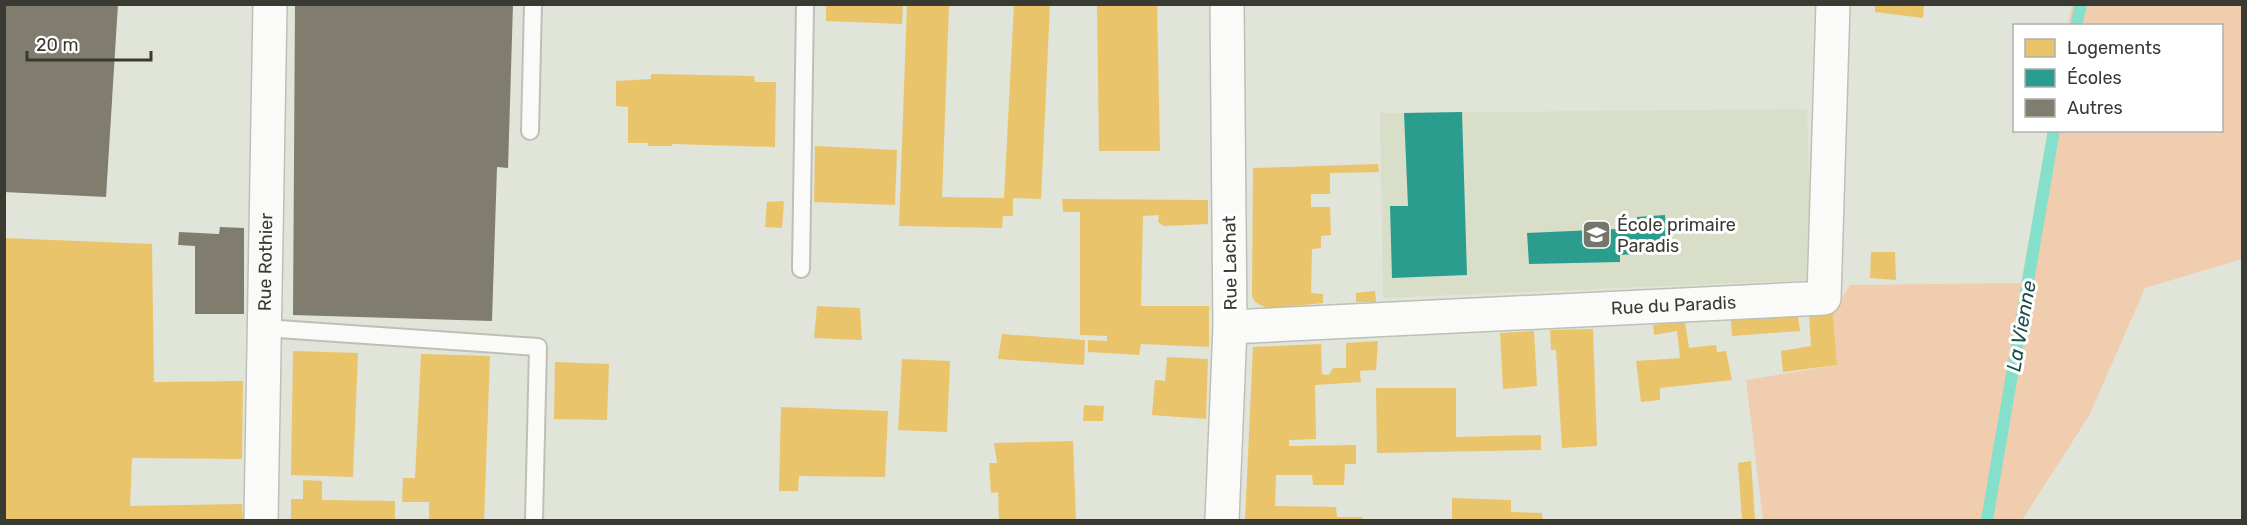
<svg xmlns="http://www.w3.org/2000/svg" width="2247" height="525" font-family="Rubik,sans-serif">
<style>
.built{fill:#d9dec9}
.green{fill:#f0cdae}
.homes{fill:#e9c46a}
.schools{fill:#2a9d8f}
.lines{fill:none;stroke-linecap:round;stroke-linejoin:round}
.stream{stroke:#84dfcb;stroke-width:12}
.building{fill:#807d6e}
.service-casing{stroke:#bdc0b6;stroke-width:20}
.minor-casing{stroke:#bdc0b6;stroke-width:36}
.service{stroke:#fafbf9;stroke-width:16}
.minor{stroke:#fafbf9;stroke-width:33}
.labels{text-anchor:middle;stroke-width:6;stroke-linejoin:round;paint-order:stroke}
.poi-label{font-size:18px;fill:#393b32;stroke:#fff;text-anchor:start}
.street-label{font-size:18px;fill:#393b32;stroke:#fff}
.water-label{font-size:20px;font-style:italic;fill:#195046;stroke:#fff}
</style>
<rect width="100%" height="100%" fill="#e1e4d8"/>
<path class="built" d="M1807 109 1812 280 1383 298 1380 113Z"/>
<path class="green" d="M2072 5H2242V259L2145 288 2089 416 2022 520H1763L1746 380 1837 365 1833 313 1850 285 2021 283 2049 131 2222 130V26L2068 25Z"/>
<g class="homes">
<path d="M826 4H903L902 24 826 21Z"/>
<path d="M1014 4H1050L1041 199 1013 198V216H1003L1002 228 899 226 907 5H949L942 197 1004 198Z"/>
<path d="M1097 4H1157L1160 151H1099Z"/>
<path d="M1875 4H1924L1923 18 1875 12Z"/>
<path d="M651 74 754 76 755 82H776L775 147 672 144V146H648V143H628V107L616 106V81L651 79Z"/>
<path d="M815 146 897 150 895 205 814 202Z"/>
<path d="M1378 164 1379 172 1330 173V194H1311V207H1330L1331 235 1321 236V248L1312 249 1311 293 1323 294V303L1268 309 1255 302 1252 296 1253 168Z"/>
<path d="M1062 199 1208 200V224L1164 226 1158 222 1159 215 1143 216 1141 306H1209V347L1141 344 1139 355 1088 352V340L1107 341V336L1080 335V212H1063Z"/>
<path d="M784 201 782 228 765 227 767 202Z"/>
<path d="M4 238 152 244 154 382 243 381 242 459 132 458 130 506 242 504 243 520H4Z"/>
<path d="M1871 252H1895L1896 280 1870 278Z"/>
<path d="M1375 291 1376 302H1356V293Z"/>
<path d="M817 306 860 308 862 340 814 338Z"/>
<path d="M1833 313 1837 365 1783 372 1781 351 1811 346 1809 315Z"/>
<path d="M1798 316 1800 331 1732 336 1731 320Z"/>
<path d="M1685 322 1689 348 1716 345 1717 352 1726 351 1732 380 1660 388V400L1641 402 1636 361 1680 358 1677 331 1654 335 1653 325Z"/>
<path d="M1593 329 1597 446 1562 448 1556 350H1551L1550 330Z"/>
<path d="M1534 331 1537 386 1503 389 1500 333Z"/>
<path d="M1002 334 1085 340 1084 365 998 359Z"/>
<path d="M1378 341 1376 370 1360 371 1361 382 1315 385 1316 439 1289 440V446L1356 445V464H1345L1344 485H1313L1312 475H1276L1275 506 1336 507 1337 517H1362V520H1245L1253 347 1321 344 1322 374 1329 375 1333 368H1346V343Z"/>
<path d="M293 351 358 353 353 477 291 475Z"/>
<path d="M421 354 490 356 484 520H429V502H402L403 478H415Z"/>
<path d="M1167 357 1208 359 1206 419 1152 415 1155 380 1165 381Z"/>
<path d="M902 359 950 361 947 432 898 430Z"/>
<path d="M555 362 609 364 607 420 554 419Z"/>
<path d="M1376 388H1456V437L1541 435V450L1377 453Z"/>
<path d="M1084 405 1104 406 1103 421H1083Z"/>
<path d="M781 407 888 411 885 477 799 476 798 491H779Z"/>
<path d="M1073 441 1076 520H999L998 492 991 493 989 463H997L994 443Z"/>
<path d="M1751 461 1755 520H1742L1738 463Z"/>
<path d="M303 480 322 481V500L395 501V520H291V499H303Z"/>
<path d="M1452 498 1511 500V512L1542 513 1543 520H1452Z"/>
</g>
<g class="schools">
<path d="M1462 112 1467 275 1392 278 1390 206H1408L1404 113Z"/>
<path d="M1665 215 1667 252 1620 255V262L1529 264 1527 233 1638 228 1637 217Z"/>
</g>
<g class="lines">
<g class="stream">
<path d="M2076 26 2081 4"/>
<path d="M1987 520 2054 130"/>
</g>
</g>
<g class="building">
<path d="M4 4H118L106 197 4 192Z"/>
<path d="M295 4H513L508 168 497 167 492 321 293 315Z"/>
<path d="M220 227 244 228V314H195V246L178 245 179 232 219 234Z"/>
</g>
<g class="lines">
<defs>
<g id="service">
<path d="M530 131 533 4"/>
<path d="M801 269 805 4"/>
<path d="M264 328 538 347 534 520"/>
</g>
<g id="minor">
<path id="s1" d="M1230 327 1824 298 1833 4"/>
<path id="s2" d="M261 520 270 4"/>
<path d="M1222 520 1230 327 1227 4"/>
</g>
</defs>
<use href="#service" class="service-casing"/>
<use href="#minor" class="minor-casing"/>
<use href="#service" class="service"/>
<use href="#minor" class="minor"/>
</g>
<defs>
<symbol id="school-square" viewBox="-11 -11 22 22"><rect x="-9" y="-9" width="18" height="18" rx="4" fill="#74766c" stroke="#fff"/><path d="M0-5L7-2L0 1L-7-2ZM-4 1L0 2.5L4 1V4Q0 6-4 4Z" fill="#fff"/></symbol>
</defs>
<g fill-rule="evenodd">
<use href="#school-square" x="1580" y="218" width="33" height="33"/>
</g>
<g class="labels">
<g class="poi-label">
<text x="1617" y="231">École primaire<tspan x="1617" dy="21">Paradis</tspan></text>
</g>
<g class="street-label">
<text dy="6" stroke="none"><textPath href="#s2" startOffset="258">Rue Rothier</textPath></text>
<text transform="translate(1230 263) rotate(-91)" y="6">Rue Lachat</text>
<text dy="6" stroke="none"><textPath href="#s1" startOffset="444">Rue du Paradis</textPath></text>
</g>
<g class="water-label">
<text transform="translate(2021 326) rotate(-80)" y="7">La Vienne</text>
</g>
</g>
<rect width="2247" height="525" fill="none" stroke="#393b32" stroke-width="12"/>
<rect x="2013" y="24" width="210" height="108" fill="#ffffff" stroke="#b0b1ad" stroke-width="1.5"/>
<rect x="2025" y="39" width="30" height="18" fill="#e9c46a" stroke="#b0b1ad" stroke-width="1.5"/>
<text x="2067" y="54" font-size="18" fill="#393b32">Logements</text>
<rect x="2025" y="69" width="30" height="18" fill="#2a9d8f" stroke="#b0b1ad" stroke-width="1.5"/>
<text x="2067" y="84" font-size="18" fill="#393b32">Écoles</text>
<rect x="2025" y="99" width="30" height="18" fill="#807d6e" stroke="#b0b1ad" stroke-width="1.5"/>
<text x="2067" y="114" font-size="18" fill="#393b32">Autres</text>
<path d="M27 51v9h124v-9" fill="none" stroke="#393b32" stroke-width="3"/>
<text x="36" y="51" font-size="18" fill="#393b32" stroke="#ffffff" stroke-width="4.5" paint-order="stroke">20 m</text>
</svg>
